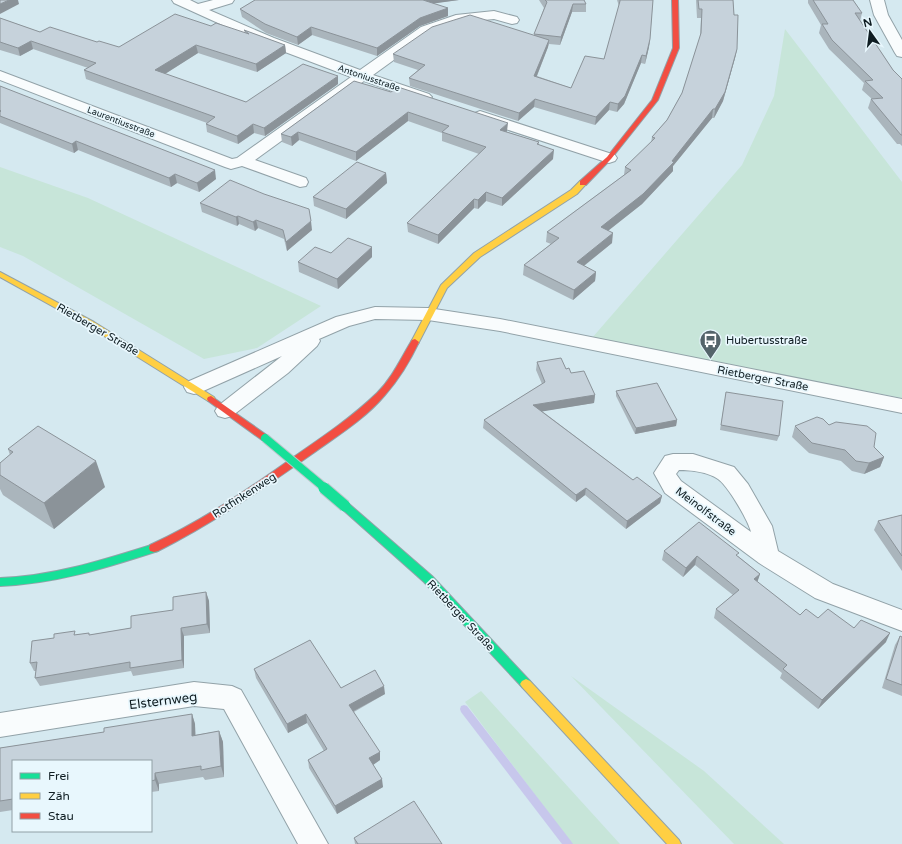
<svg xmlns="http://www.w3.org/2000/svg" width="902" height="844" font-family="'Varela Round',sans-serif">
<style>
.green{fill:#c7e5d9}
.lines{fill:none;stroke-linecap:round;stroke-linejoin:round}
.stream{fill:#c7c7ec;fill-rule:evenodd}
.street-casing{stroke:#92a2a8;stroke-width:2}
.fast-casing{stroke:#92a2a8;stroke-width:2}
.slow-casing{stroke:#92a2a8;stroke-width:2}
.jam-casing{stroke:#92a2a8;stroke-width:2}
.street{fill:#f9fcfd;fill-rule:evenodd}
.fast{fill:#16e098;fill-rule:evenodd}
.slow{fill:#ffcf43;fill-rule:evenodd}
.jam{fill:#f24e42;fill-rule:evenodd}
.fast-bridge-far1-casing{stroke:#bbc5c9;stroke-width:10;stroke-linecap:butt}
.fast-bridge-casing{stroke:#bbc5c9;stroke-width:13;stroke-linecap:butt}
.fast-bridge-far1{stroke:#16e098;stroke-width:8}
.fast-bridge{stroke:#16e098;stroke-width:11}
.wall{fill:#aab5bc}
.shaded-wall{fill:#8b9399}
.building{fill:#c6d2db;stroke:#8b9399}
.labels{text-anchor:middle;stroke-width:3.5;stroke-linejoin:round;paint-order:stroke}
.far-street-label{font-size:9px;fill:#0f1d22;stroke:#e8f7fd}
.street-label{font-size:11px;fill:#0f1d22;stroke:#e8f7fd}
.poi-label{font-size:11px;fill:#0f1d22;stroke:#e8f7fd;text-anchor:start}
.near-street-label{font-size:13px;fill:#0f1d22;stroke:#e8f7fd}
</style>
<rect width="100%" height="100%" fill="#d5e9f0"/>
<g class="green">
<path d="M785 29 902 182V398L592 338 742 165 774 96Z"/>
<path d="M0 167 88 198 321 306 257 348 204 359 23 256 0 247Z"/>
<path d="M571 676 704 771 784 844H734Z"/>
<path d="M481 691 620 844H572L465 702Z"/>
</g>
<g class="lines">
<path class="stream" d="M464 705 467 706 571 841 573 844H562L461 712 460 709 461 706Z"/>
<defs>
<g id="street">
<path d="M172 0H190L198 4 213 0H234L232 3 209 10 274 38 360 70 421 27 456 15 494 11 517 17 519 20 517 23 512 24 494 19 463 22 431 33 373 75 429 94 432 97 429 100H419L364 81 255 160 306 178 308 182 306 186 300 187 242 166 231 169 225 167 0 80V71L232 159 237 158 351 77 264 44 174 3Z"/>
<path d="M870 0H884L888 15 902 40V57L897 56 895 53 874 15Z"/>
<path d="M480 111 615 155 617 158 615 161 609 163 603 161 475 119 472 116 475 113Z"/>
<path d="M375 307 428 308 500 319 902 399V413L500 331 428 320 375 319 349 326 319 339 320 341 317 346 288 373 232 416 225 418 218 416 215 411 218 406 282 356 201 392 194 394 187 392 184 387 187 382 336 317Z"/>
<path d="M673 454H693L734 467 748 484 772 526 778 551 833 584 902 610V631L815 598 759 563 665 493 654 473 665 456ZM679 470C691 470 708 472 718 479 728 486 748 520 751 532L681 481 676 474Z"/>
<path d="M194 682 232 686 241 690 328 844H298L224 709 194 706 0 737V713Z"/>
</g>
<g id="fast">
<path d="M345 502 348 503 432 576 530 681 532 684 530 687 526 689 522 687 424 582 342 509 340 506 342 503Z"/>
<path d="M154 544 158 545 159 548 158 551C106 568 54 584 0 586V578C54 576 103 560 154 544Z"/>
</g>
<g id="slow">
<path d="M580 181H586L587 183 577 194 480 257 447 288 418 344H412L411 342 441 285 474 253 571 190Z"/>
<path d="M0 272 94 322 214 397 215 399 214 401H208L88 326 0 277Z"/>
<path d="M526 679 530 681 679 840 681 844H667L522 687 520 684 522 681Z"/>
</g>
<g id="jam">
<path d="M672 0H678L679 48 658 100 611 159 586 185H580V181L607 157 652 100 673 48Z"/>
<path d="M415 339 419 342C410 361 399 379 385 395 365 419 337 436 312 454 262 489 212 524 158 551L154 552 150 551 149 548 150 545C202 521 249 489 295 456 324 436 352 417 377 393 392 378 401 358 412 340Z"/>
<path d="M211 396 268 436 270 438 268 440H262L208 401 207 399 208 397Z"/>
</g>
</defs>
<use href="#street" class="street-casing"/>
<use href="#fast" class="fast-casing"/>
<use href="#slow" class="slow-casing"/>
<use href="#jam" class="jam-casing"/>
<use href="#street" class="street"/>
<use href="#fast" class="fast"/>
<use href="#slow" class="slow"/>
<use href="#jam" class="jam"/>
<defs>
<path id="fast-bridge-far1" d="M265 438 326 489"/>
<path id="fast-bridge" d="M324 488 345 506"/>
</defs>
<use href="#fast-bridge-far1" class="fast-bridge-far1-casing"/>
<use href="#fast-bridge" class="fast-bridge-casing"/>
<use href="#fast-bridge-far1" class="fast-bridge-far1"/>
<use href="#fast-bridge" class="fast-bridge"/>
</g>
<g class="wall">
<path d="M255 0H459L434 3 448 16 420 26 377 56 312 35 298 45 266 33 242 17 240 9Z"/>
<path d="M539 0H584L586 4V12H572L560 45 549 44 548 47 537 76 571 88 604 59 619 6 617 0H653L650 39 649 47 645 64 641 63 624 104 617 112 609 110 595 125 534 107 518 121 410 86 409 78 418 70 394 62 393 54 534 35 544 8Z"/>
<path d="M696 0H733L737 49 735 58 723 101 714 118H712L673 166V171L642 204 608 231 612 243 584 266 596 272 595 281 573 300 523 275 524 265 551 244 546 242 547 232 624 175 625 167 651 143 652 137 667 120 682 93 700 37 701 18H697Z"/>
<path d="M808 0H853L862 13 860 21 893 70 902 79V146L900 144H897L868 108 871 99H872L862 90 864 83 829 49 819 33 821 25 808 3Z"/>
<path d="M0 18 40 32 97 42 119 47 211 26 245 33 244 30 285 45 286 53 257 72 198 53 165 74 246 102 338 84 265 136 254 133 238 144 207 132 206 124 207 123 86 79 84 70 88 68 33 49 20 56 0 50Z"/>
<path d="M354 81 507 131V132L539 142V145L553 159 502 206 486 201 478 209 474 208 438 244 408 232 407 223 479 154 442 141V133L408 121 356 161 299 140 292 146 282 142 281 134Z"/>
<path d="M0 86 216 179 199 192 177 183 171 187 78 150 74 153 0 123Z"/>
<path d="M386 173 387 183 346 219 314 206 313 197Z"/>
<path d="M200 203 312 230 287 251 284 239 258 228 255 231 239 224 237 226 202 212Z"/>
<path d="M331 253 372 257 338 289 299 272 298 262Z"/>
<path d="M537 362 566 369 595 395 594 403 542 411 633 480 662 496 660 503 626 529 585 495 576 502 483 428 484 420 542 384 536 370Z"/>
<path d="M616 391 677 420 676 426 635 434 616 396Z"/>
<path d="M726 392 779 436 777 441 720 430Z"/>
<path d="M795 426 874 447 884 457 880 467 864 474 852 471 841 461 809 453 792 437Z"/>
<path d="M8 449 105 487 54 529 3 495 0 489V463L10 455Z"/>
<path d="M902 515V571L874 530 878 521Z"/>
<path d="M664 551 738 556 760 574 757 582 800 615 818 618 854 628 886 642 818 709 780 678 782 673 714 618 716 609 733 595 695 565 683 577 662 560Z"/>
<path d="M206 592 209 601 210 633 184 636V668L133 676 131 671 40 686 35 678 36 671H34L30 663 54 638 89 633V635L131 628 173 610Z"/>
<path d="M900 636 902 637V696L882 688 895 645Z"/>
<path d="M254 669 341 688 385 694 354 712 380 760 373 765 383 787 337 814 309 768 308 760 324 751 307 723 288 733 256 678Z"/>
<path d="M192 714 195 724V735L219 731 223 742 224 777 205 780 203 777 159 784V791L151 792V761H13V810L0 812V748L104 732Z"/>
<path d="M354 838 442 844H355Z"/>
</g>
<g class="shaded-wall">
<path d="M9 0H18L19 4 0 14V4Z"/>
<path d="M416 0H459L416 6Z"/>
<path d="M573 4 572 12 560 45 561 37Z"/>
<path d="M448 8V16L420 26 377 56V48L420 18Z"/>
<path d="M311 27 312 35 298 45 297 37Z"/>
<path d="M650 39 649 47 645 64 646 56Z"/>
<path d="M549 40 548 47 534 83V76Z"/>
<path d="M31 41 33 49 20 56 18 48Z"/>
<path d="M196 45 198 53 157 79 155 70Z"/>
<path d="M285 45 286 53 257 72 256 64Z"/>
<path d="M737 49 735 58 723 101 714 118 715 109Z"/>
<path d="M642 55 641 63 624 104 617 112 618 104Z"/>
<path d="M338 76V84L265 136 264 128Z"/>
<path d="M535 99 534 107 518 121 519 113Z"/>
<path d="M610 102 609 110 595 125 596 117Z"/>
<path d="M713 109 712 118 673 166V171L642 204 600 237 601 227 672 161Z"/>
<path d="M408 112V121L356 161V152Z"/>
<path d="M508 123 507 131 499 138 500 130Z"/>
<path d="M253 124 254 133 238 144 237 136Z"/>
<path d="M298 132 299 140 292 146 291 137Z"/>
<path d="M76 141 78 150 74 153 72 144Z"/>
<path d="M554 150 553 159 502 206V198Z"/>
<path d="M215 170 216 179 199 192 197 183Z"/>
<path d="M386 173 387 183 346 219V209Z"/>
<path d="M175 174 177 183 171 187 169 178Z"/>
<path d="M486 192V201L478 209V200Z"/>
<path d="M474 199V208L438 244V235Z"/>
<path d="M238 216 239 224 237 226 236 217Z"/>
<path d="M256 220 258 228 255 231 253 222Z"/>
<path d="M311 221 312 230 287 251 286 242Z"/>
<path d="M613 233 612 243 576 272 577 262Z"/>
<path d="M372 247V257L338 289 337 279Z"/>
<path d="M596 272 595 281 573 300 574 290Z"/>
<path d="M595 395 594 403 533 413V405Z"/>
<path d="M677 420 676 426 635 434 636 428Z"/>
<path d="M884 457 880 467 864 474 869 463Z"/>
<path d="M96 461 105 487 54 529 44 503Z"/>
<path d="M586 488 585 495 576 502V495Z"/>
<path d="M662 496 660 503 626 529 627 521Z"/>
<path d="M697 556 695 565 683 577 686 568Z"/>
<path d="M760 574 757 583 754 579Z"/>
<path d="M206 592 209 601 210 633 207 624Z"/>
<path d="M181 628 184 636V668L182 660Z"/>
<path d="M890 633 886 642 818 709 822 700Z"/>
<path d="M384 686 385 694 350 713 349 705Z"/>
<path d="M192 714 195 724 196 746 192 736Z"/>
<path d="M306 714 307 723 288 733 287 724Z"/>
<path d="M219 731 223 742 224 777 221 766Z"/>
<path d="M380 752V760L370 767 369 758Z"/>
<path d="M155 773 159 784V791L155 780Z"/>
<path d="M382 779 383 787 337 814 335 806Z"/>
</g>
<g class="building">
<path d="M0 0H9L0 4Z"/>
<path d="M255 0H423L448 8 420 18 377 48 311 27 297 37 265 24 240 9Z"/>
<path d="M545 0H584L586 4H573L561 37 534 34 547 2Z"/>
<path d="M620 0H653L650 39 646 56 642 55 625 96 618 104 610 102 596 117 535 99 519 113 409 78 425 65 393 54 432 27 470 15 549 40 534 76 571 88 585 56 604 59 620 1Z"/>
<path d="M698 0H733L734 15H738L737 49 725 92 715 109H713L672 161 674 162 643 194 601 227 613 233 577 262 596 272 574 290 524 265 559 238 547 232 631 170 625 167 655 138 652 137 667 120 682 93 701 33 702 9H699Z"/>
<path d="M813 0H853L862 13H855L893 70 902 79V135H901L871 99 883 98 865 81 873 80 832 40 822 24H828Z"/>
<path d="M175 14 211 26 216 23 249 34 244 30 285 45 256 64 196 45 155 70 246 102 303 64 338 76 264 128 253 124 237 136 206 124 215 117 84 70 96 63 31 41 18 48 0 42V18L40 32 50 27 97 42 99 41 119 47Z"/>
<path d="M354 81 391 92 398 87 508 123 500 130 539 142 537 144 554 150 502 198 486 192 478 200 474 199 438 235 407 223 486 147 442 132 449 126 408 112 356 152 298 132 291 137 281 134Z"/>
<path d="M0 86 215 170 197 183 175 174 169 178 76 141 72 144 0 116V112L1 111 0 110Z"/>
<path d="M357 162 386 173 346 209 313 197Z"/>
<path d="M230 180 264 194 309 209 311 221 286 242 283 230 256 220 253 222 238 216 236 217 200 203Z"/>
<path d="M348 238 372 247 337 279 298 262 315 247 331 253Z"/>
<path d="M561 358 566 369 569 368 571 373 584 371 595 395 533 405 633 480 637 477 662 496 627 521 586 488 576 495 484 420 545 382 537 362Z"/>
<path d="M657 383 677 420 636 428 616 391Z"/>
<path d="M726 392 783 401 779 436 721 425Z"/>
<path d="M817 417 823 419 829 425 836 422 867 426 876 433 874 447 884 457 869 463 856 461 845 450 812 443 795 426Z"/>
<path d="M38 426 96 461 44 503 0 475V463L13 452 8 449Z"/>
<path d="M902 515V556L878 521Z"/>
<path d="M699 522 739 553 736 555 760 574 754 579 800 615 806 609 818 618 828 609 854 628 861 620 890 633 822 700 783 669 787 665 716 609 739 590 697 556 686 568 664 551Z"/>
<path d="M206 592 207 624 181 628 182 660 130 668V662L35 678 37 662 30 663 32 641 54 638V634L75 631 74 635 89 633V635L131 628V616L173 610V597Z"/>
<path d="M900 636 902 637V685L886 679Z"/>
<path d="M310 640 341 688 375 670 384 686 349 705 380 752 369 758 382 779 335 806 308 760 327 749 306 714 287 724 254 669Z"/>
<path d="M192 714V736L219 731 221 766 201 770V766L155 773V780L151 781V761H13V799L0 801V748L104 732V728Z"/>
<path d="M414 801 442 844H358L354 838Z"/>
</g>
<defs>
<symbol id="bus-pin" viewBox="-11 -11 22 30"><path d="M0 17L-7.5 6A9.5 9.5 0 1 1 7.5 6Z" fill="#54646a" stroke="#e8f7fd"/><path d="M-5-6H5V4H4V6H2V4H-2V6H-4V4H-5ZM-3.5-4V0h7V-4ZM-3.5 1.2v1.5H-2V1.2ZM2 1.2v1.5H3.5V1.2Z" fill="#fff"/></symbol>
</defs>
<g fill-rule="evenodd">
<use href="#bus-pin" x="698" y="328" width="25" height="34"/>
</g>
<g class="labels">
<g class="far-street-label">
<text transform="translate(369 78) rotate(19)" y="3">Antoniusstraße</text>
<text transform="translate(121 122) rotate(21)" y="3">Laurentiusstraße</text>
</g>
<g class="street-label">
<text transform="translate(98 329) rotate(30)" y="4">Rietberger Straße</text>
<text transform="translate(763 378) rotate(11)" y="4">Rietberger Straße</text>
<text transform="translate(244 495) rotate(-33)" y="4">Rotfinkenweg</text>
<text transform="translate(706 511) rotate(37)" y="4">Meinolfstraße</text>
<text transform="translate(461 615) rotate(47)" y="4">Rietberger Straße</text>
</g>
<g class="poi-label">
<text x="726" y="344">Hubertusstraße</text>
</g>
<g class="near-street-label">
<text transform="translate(163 700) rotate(-7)" y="5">Elsternweg</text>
</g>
</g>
<rect x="12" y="760" width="140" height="72" fill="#e8f7fd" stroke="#91a0a5"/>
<rect x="20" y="773" width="20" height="6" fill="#16e098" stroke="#91a0a5"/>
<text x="48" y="780" font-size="12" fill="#0f1d22">Frei</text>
<rect x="20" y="793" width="20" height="6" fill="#ffcf43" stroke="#91a0a5"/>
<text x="48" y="800" font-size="12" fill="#0f1d22">Zäh</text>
<rect x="20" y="813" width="20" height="6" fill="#f24e42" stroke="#91a0a5"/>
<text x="48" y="820" font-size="12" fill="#0f1d22">Stau</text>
<g transform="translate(870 32) rotate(346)" stroke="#e8f7fd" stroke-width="3" paint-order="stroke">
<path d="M0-3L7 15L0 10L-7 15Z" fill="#0f1d22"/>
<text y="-6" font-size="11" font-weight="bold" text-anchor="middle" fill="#0f1d22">N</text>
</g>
</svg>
